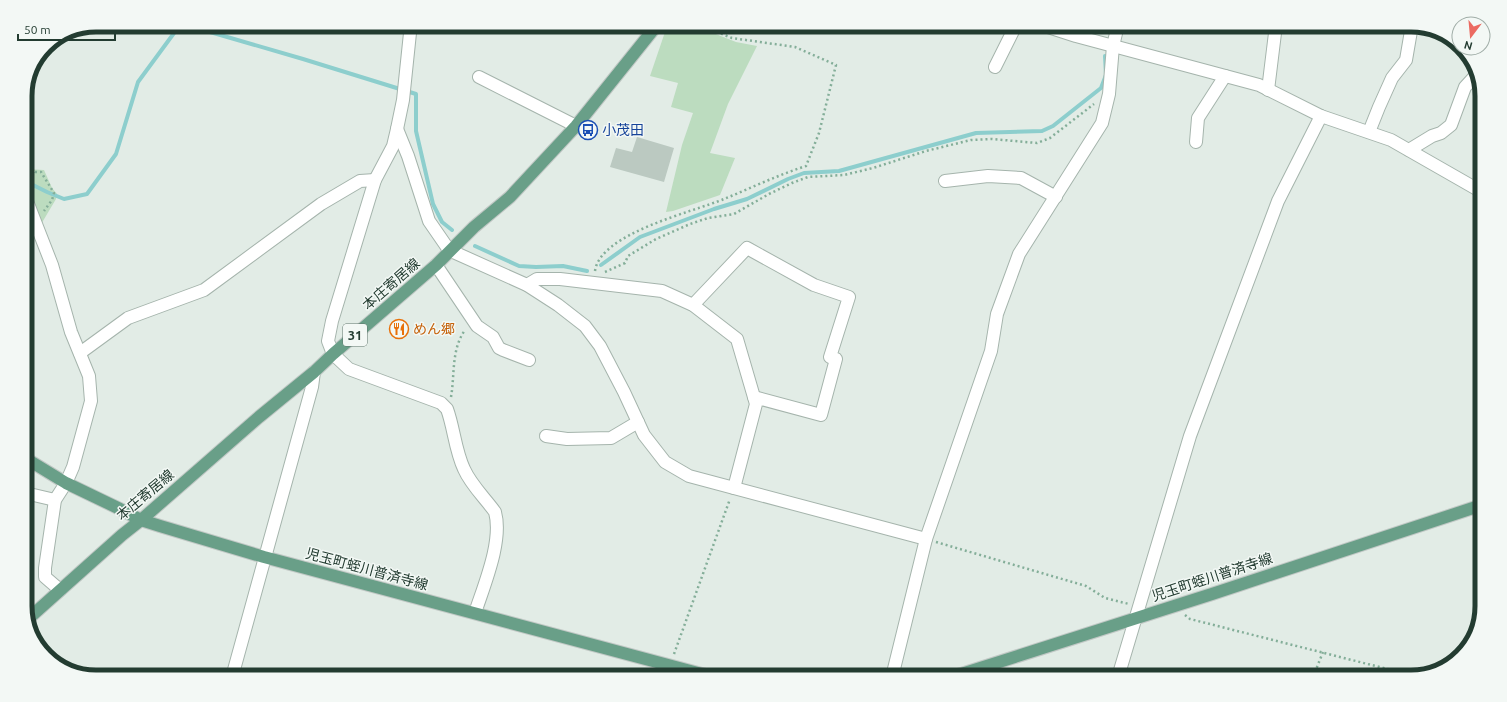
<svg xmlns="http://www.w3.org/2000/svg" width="1507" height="702" font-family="Ubuntu,'Noto Sans JP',sans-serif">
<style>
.green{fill:#bcdcbf}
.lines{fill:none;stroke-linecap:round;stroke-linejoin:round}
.stream{stroke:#8dcecd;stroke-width:4}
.building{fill:#bbc9c1}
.minor-casing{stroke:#a5b4ac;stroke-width:14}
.major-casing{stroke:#c1c8c5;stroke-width:14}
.path{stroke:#84ae99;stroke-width:2.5;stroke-dasharray:2 3;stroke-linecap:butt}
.minor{stroke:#fff;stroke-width:12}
.major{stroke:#699f88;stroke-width:12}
.labels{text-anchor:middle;stroke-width:3;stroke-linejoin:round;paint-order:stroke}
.shield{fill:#f3f8f5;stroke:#61746c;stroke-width:1}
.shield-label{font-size:13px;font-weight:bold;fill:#233c31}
.transit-label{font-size:14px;fill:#164399;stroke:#f3f8f5;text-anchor:start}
.street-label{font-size:14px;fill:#233c31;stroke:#f3f8f5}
.food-label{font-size:14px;fill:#c56008;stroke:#f3f8f5;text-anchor:start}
.rim{fill:none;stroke:#233c31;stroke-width:5}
</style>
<rect width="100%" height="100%" fill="#e2ece6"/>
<g class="green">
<path d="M671 25H693L736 42 757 46 728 104 710 153 735 158 720 195 673 211 666 212 682 145 693 113 671 107 678 83 650 76 665 32Z"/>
<path d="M25 169 44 170 52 188 57 194 56 199 40 226 25 188Z"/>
</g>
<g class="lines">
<g class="stream">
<path d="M1105 32 1107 25"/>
<path d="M25 181 47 192 64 199 87 194 116 154 138 82 177 29 186 25 303 59 416 94V131L433 204 442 222 452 230"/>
<path d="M475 246 519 266 536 267 563 266 587 271"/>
<path d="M601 265 640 237 714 209 747 199 788 179 804 173 839 171 976 133 1042 131 1053 126 1101 88 1106 75 1105 56"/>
</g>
</g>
<g class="building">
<path d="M637 137 674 148 664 182 610 167 616 148 632 152Z"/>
<path d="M394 321 408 326 405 337 390 332Z"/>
</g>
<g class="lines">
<defs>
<g id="minor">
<path d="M413 25 410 33 403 100 397 129 393 146 375 180 332 321 328 341 333 354 349 369 441 403 447 409C454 428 455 450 464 469 471 485 485 498 495 512 503 541 484 585 475 613"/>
<path d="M1042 25 1076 36 1259 85 1321 116 1391 140 1482 192"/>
<path d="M995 67 1016 25"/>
<path d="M479 77 576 126"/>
<path d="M1268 90 1276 25"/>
<path d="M397 129 408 156 429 221 449 250 527 285 558 305 585 326 600 346 624 392 644 435 665 462 689 476 926 539"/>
<path d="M1369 132 1379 107 1392 78 1406 60 1412 25"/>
<path d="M1196 142 1198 118 1225 76"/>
<path d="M1409 150 1432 136 1441 133 1451 125 1465 87 1476 75"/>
<path d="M945 181 988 176 1021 178 1056 197"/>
<path d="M25 196 52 265 71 332 89 376 91 401 73 467 66 483 55 500 45 568V577L60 590"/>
<path d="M436 265 477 326 493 337 499 348 503 350 529 360"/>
<path d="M527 285 537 279H560L662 291 693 305 737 339 756 404 734 488"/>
<path d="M693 305 747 248 814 285 849 297 830 357 836 359 821 415 754 397"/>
<path d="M80 353 128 318 204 290 321 204 360 181 375 180"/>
<path d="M546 436 567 439 611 438 638 422"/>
<path d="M25 493 55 500"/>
<path d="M232 677 312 387 314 372"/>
<path d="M892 677 926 539 991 351 997 314 1019 254 1102 123 1109 94 1113 46 1118 25"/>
<path d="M1118 677 1190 436 1278 201 1321 116"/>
</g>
<g id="major">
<path d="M25 458 66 483 120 509 141 520 160 526 264 557 713 677"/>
<path d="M28 619 122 535 141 520 259 417 314 372 333 354 436 265 474 227 510 197 576 126 657 25"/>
<path d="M952 677 1212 594 1482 505"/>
</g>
</defs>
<use href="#minor" class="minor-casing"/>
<use href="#major" class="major-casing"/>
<g class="path">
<path d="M25 172H41L54 193 52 200 44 211"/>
<path d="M27 186 34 172"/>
<path d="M595 271C600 233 693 212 724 199 751 188 778 175 806 166L819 133 836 65 795 47 732 38 699 25"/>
<path d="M605 272 625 263 628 256 656 239 690 224 708 218 734 214 769 194 792 183 808 177 844 175 873 168 926 151 971 140 992 139 1037 143 1050 138 1094 104"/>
<path d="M451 397C455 374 451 350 465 330"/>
<path d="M936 542 1086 586 1105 598 1129 604"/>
<path d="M1185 615 1190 619 1415 676"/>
<path d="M674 654 730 499"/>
<path d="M1313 677 1323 652"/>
</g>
<use href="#minor" class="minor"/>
<use href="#major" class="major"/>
</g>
<defs>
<symbol id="bus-ring" viewBox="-11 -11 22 22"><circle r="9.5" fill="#f3f8f5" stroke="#1a4fb4" stroke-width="1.5"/><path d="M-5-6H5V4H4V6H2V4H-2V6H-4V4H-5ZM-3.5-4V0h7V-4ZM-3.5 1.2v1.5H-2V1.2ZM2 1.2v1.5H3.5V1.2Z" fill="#1a4fb4"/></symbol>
<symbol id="restaurant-ring" viewBox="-11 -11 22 22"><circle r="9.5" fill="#f3f8f5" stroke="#e8710a" stroke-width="1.5"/><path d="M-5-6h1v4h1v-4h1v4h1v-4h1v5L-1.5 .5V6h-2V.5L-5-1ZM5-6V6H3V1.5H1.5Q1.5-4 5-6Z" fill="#e8710a"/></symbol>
</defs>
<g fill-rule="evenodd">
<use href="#bus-ring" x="577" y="119" width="22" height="22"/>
<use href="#restaurant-ring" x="388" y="318" width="22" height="22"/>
</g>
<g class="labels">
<rect class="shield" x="343" y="324" width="24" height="22" rx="3"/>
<g class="shield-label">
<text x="355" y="340">31</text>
</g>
<g class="transit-label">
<text x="602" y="135">小茂田</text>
</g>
<g class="street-label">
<text transform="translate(391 284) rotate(-41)" y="5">本庄寄居線</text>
<text transform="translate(145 495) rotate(-40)" y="5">本庄寄居線</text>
<text transform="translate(367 569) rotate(15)" y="5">児玉町蛭川普済寺線</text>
<text transform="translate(1212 577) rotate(-18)" y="5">児玉町蛭川普済寺線</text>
</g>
<g class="food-label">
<text x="413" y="334">めん郷</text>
</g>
</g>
<path d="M0 0H1507V702H0ZM96 32H1411A64 64 0 0 1 1475 96V606A64 64 0 0 1 1411 670H96A64 64 0 0 1 32 606V96A64 64 0 0 1 96 32Z" fill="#f3f8f5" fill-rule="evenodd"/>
<path class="rim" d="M96 32H1411A64 64 0 0 1 1475 96V606A64 64 0 0 1 1411 670H96A64 64 0 0 1 32 606V96A64 64 0 0 1 96 32Z"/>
<g transform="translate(1471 36) rotate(196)"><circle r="19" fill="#f3f8f5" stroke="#a0ada7"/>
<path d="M0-3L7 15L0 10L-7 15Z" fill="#eb6a61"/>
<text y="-6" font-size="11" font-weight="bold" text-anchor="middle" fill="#233c31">N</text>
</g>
<path d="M18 34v6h97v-6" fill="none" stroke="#233c31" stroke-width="2"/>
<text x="24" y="34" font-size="12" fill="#233c31" stroke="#f3f8f5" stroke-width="3" paint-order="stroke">50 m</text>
</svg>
